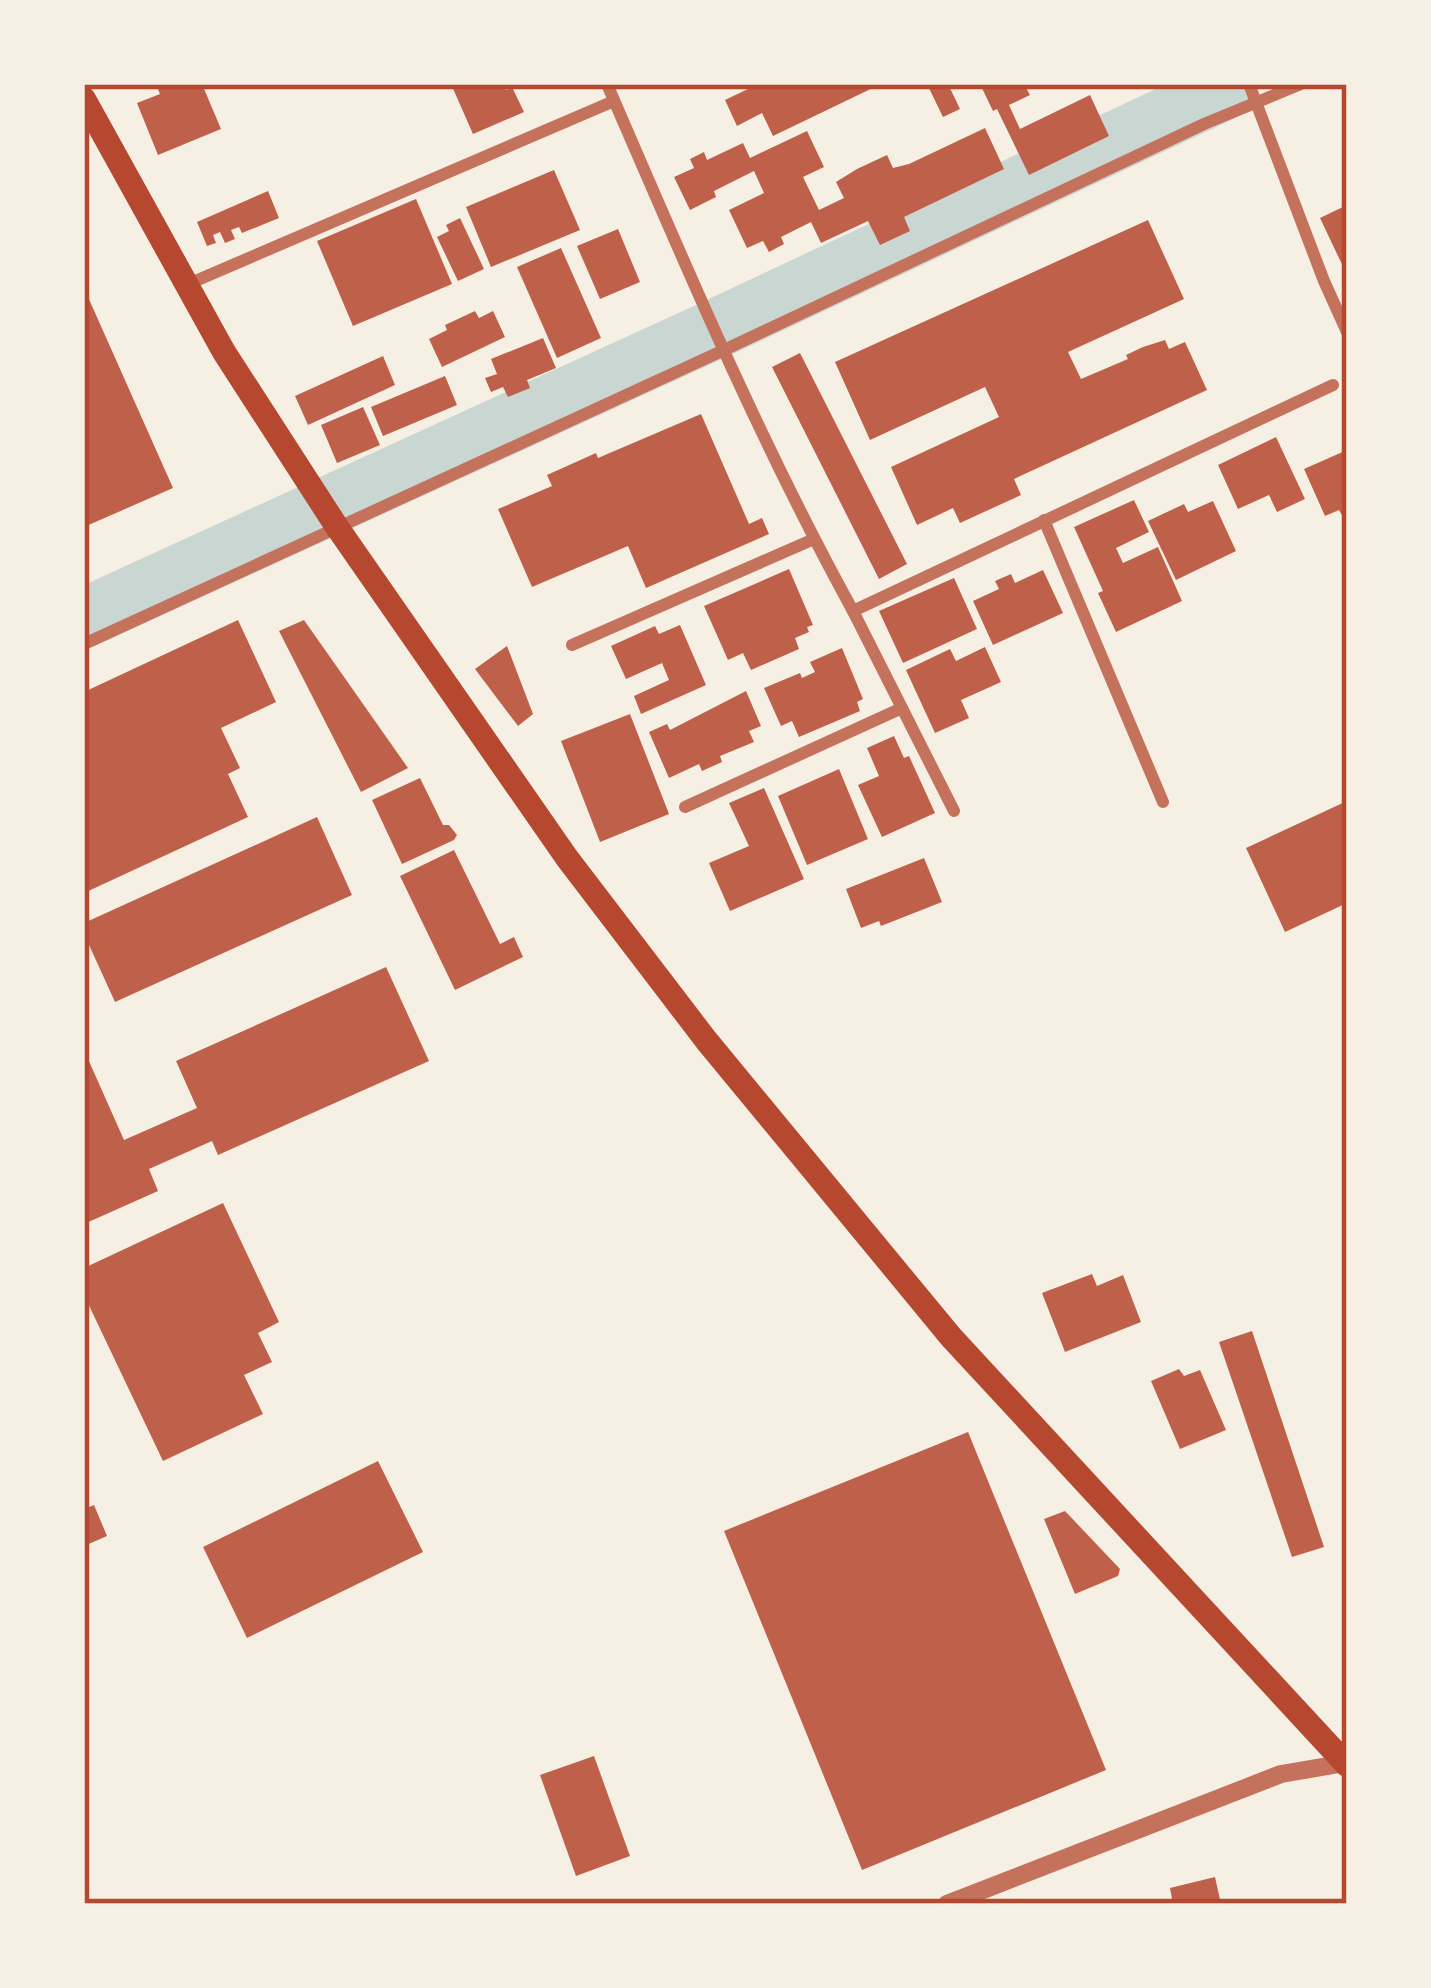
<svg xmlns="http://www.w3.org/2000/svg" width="1431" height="1988" font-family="'Source Sans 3',sans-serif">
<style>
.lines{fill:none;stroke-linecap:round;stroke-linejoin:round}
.river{stroke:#c9d6d2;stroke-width:60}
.building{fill:#bf614a}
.minor{stroke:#c5725c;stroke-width:12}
.tertiary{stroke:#c5725c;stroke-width:18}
.trunk{stroke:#b5482f;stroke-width:24}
.neatline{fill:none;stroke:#b5482f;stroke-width:4.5}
</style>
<rect width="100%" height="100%" fill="#f6efe4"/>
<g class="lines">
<path class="river" d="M84 618 722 326 1220 92"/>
</g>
<g class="building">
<path d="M164 84H202L221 129 158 155 137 103 160 94 157 87Z"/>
<path d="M451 84H503L506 90 512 87 524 112 473 134Z"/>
<path d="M745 84H881L773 136 762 113 737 126 725 100 748 89Z"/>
<path d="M927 84H948L960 109 943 117Z"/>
<path d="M980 84H1024L1030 95 1009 105 1020 129 1090 95 1109 136 1029 175 997 109 993 111Z"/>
<path d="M985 128 1004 169 904 217 910 231 880 245 868 221 821 243 811 222 781 237 784 244 769 252 763 241 747 248 729 210 764 193 754 171 714 191 716 197 690 210 674 177 694 168 690 159 704 152 707 160 743 143 750 158 807 131 824 167 803 177 819 210 844 198 836 182 857 169 887 155 893 168 909 164Z"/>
<path d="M554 170 580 230 491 267 466 207Z"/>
<path d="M268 191 279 218 242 233 239 227 231 230 235 239 225 243 220 232 213 235 216 243 207 246 197 222Z"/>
<path d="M416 199 452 284 353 326 317 241Z"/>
<path d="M1347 205V275L1320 218Z"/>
<path d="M460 218 484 269 458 281 437 237 449 231 446 225Z"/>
<path d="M1148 220 1184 299 1068 352 1081 379 1128 359 1126 355 1143 347 1165 340 1169 349 1185 342 1207 390 1014 479 1021 495 960 523 953 508 917 525 891 467 999 417 985 387 870 440 835 362Z"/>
<path d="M618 229 640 282 600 299 577 246Z"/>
<path d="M561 248 601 338 557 358 517 267Z"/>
<path d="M84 288 173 488 84 527Z"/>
<path d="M475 311 479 318 493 311 505 337 442 367 429 339 447 330 445 325Z"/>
<path d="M543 338 556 368 527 380 530 388 508 397 503 387 491 392 485 378 497 374 491 359Z"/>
<path d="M800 353 907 564 879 579 772 367Z"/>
<path d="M383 356 395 385 308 425 295 396Z"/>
<path d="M445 376 457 405 383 436 371 407Z"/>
<path d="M363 407 380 445 337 463 321 425Z"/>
<path d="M701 414 749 524 762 518 769 534 646 588 628 546 532 587 498 509 552 486 547 475 596 453 598 458Z"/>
<path d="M1276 437 1305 499 1277 512 1269 495 1238 509 1218 465Z"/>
<path d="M1347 450V515L1343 517 1339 510 1325 516 1304 469Z"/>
<path d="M1134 500 1149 532 1116 548 1123 563 1158 547 1182 601 1116 632 1098 593 1103 591 1074 527Z"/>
<path d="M1213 501 1236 551 1176 580 1148 521 1184 504 1188 512Z"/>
<path d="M789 569 813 625 807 627 809 632 795 638 799 649 751 670 743 653 728 660 704 606Z"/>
<path d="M1043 570 1063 613 993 645 973 601 999 589 995 581 1011 574 1015 583Z"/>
<path d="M954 578 977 629 903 663 879 611Z"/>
<path d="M238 620 276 702 221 728 240 768 228 774 248 817 84 893V692Z"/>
<path d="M304 620 408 768 361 792 279 631Z"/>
<path d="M680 625 706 685 641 714 634 696 669 680 662 663 626 679 611 646 655 626 659 634Z"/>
<path d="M507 646 533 714 518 726 475 669Z"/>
<path d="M985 647 1001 682 961 700 969 718 935 733 906 670 950 649 956 661Z"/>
<path d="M842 648 863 699 857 702 860 711 799 737 792 721 781 726 764 688 800 673 802 678 815 672 810 662Z"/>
<path d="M746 691 761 726 749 731 754 742 720 756 722 762 702 771 699 764 669 778 649 732 667 724 670 730Z"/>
<path d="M630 714 669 814 600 842 561 741Z"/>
<path d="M894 736 904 758 909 756 935 813 882 837 858 785 879 776 867 748Z"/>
<path d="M839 769 868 839 807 865 778 796Z"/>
<path d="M420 778 443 825H449L457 835 454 840 402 864 372 800Z"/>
<path d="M764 788 804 879 730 911 709 863 749 846 729 803Z"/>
<path d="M1347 801V903L1285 932 1246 848Z"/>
<path d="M317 817 352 895 115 1002 84 934V923Z"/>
<path d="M454 850 500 944 514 937 523 957 455 990 400 876Z"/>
<path d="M924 858 942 902 881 926 879 921 861 928 846 889Z"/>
<path d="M386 967 429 1061 218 1155 212 1141 149 1169 158 1191 84 1224V1050L124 1140 197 1108 176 1061Z"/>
<path d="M223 1203 279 1322 258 1333 272 1362 244 1375 263 1414 163 1461 84 1295V1268Z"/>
<path d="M1092 1274 1097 1286 1123 1275 1141 1322 1065 1352 1042 1293Z"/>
<path d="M1252 1331 1324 1547 1292 1557 1219 1342Z"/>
<path d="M1179 1369 1184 1376 1200 1370 1226 1430 1180 1449 1151 1381Z"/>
<path d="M968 1432 1106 1770 862 1870 724 1531Z"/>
<path d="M378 1461 423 1552 247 1638 203 1547Z"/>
<path d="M94 1505 107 1536 84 1546V1509Z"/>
<path d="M1065 1511 1120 1569 1118 1576 1075 1594 1044 1519Z"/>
<path d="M594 1756 630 1856 576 1876 540 1775Z"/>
<path d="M1215 1877 1221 1904H1173L1170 1888Z"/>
</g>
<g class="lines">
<g class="minor">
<path d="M607 84C684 262 759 440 853 611L1333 385"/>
<path d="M1249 84 1324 281 1347 332"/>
<path d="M186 285 614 101"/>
<path d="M1044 520 1163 802"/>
<path d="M853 611 954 811"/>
<path d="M84 644 722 351 1204 124 1301 84"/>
<path d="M572 645 814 539"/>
<path d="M685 807 902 708"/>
</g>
<path class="tertiary" d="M947 1904 1281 1774 1345 1763"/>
<path class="trunk" d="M84 99 224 352 337 527 567 858 706 1040 951 1337 1347 1765"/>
</g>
<rect width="1431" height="1988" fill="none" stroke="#f6efe4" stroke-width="174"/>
<rect x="87" y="87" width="1257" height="1814" class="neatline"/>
</svg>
